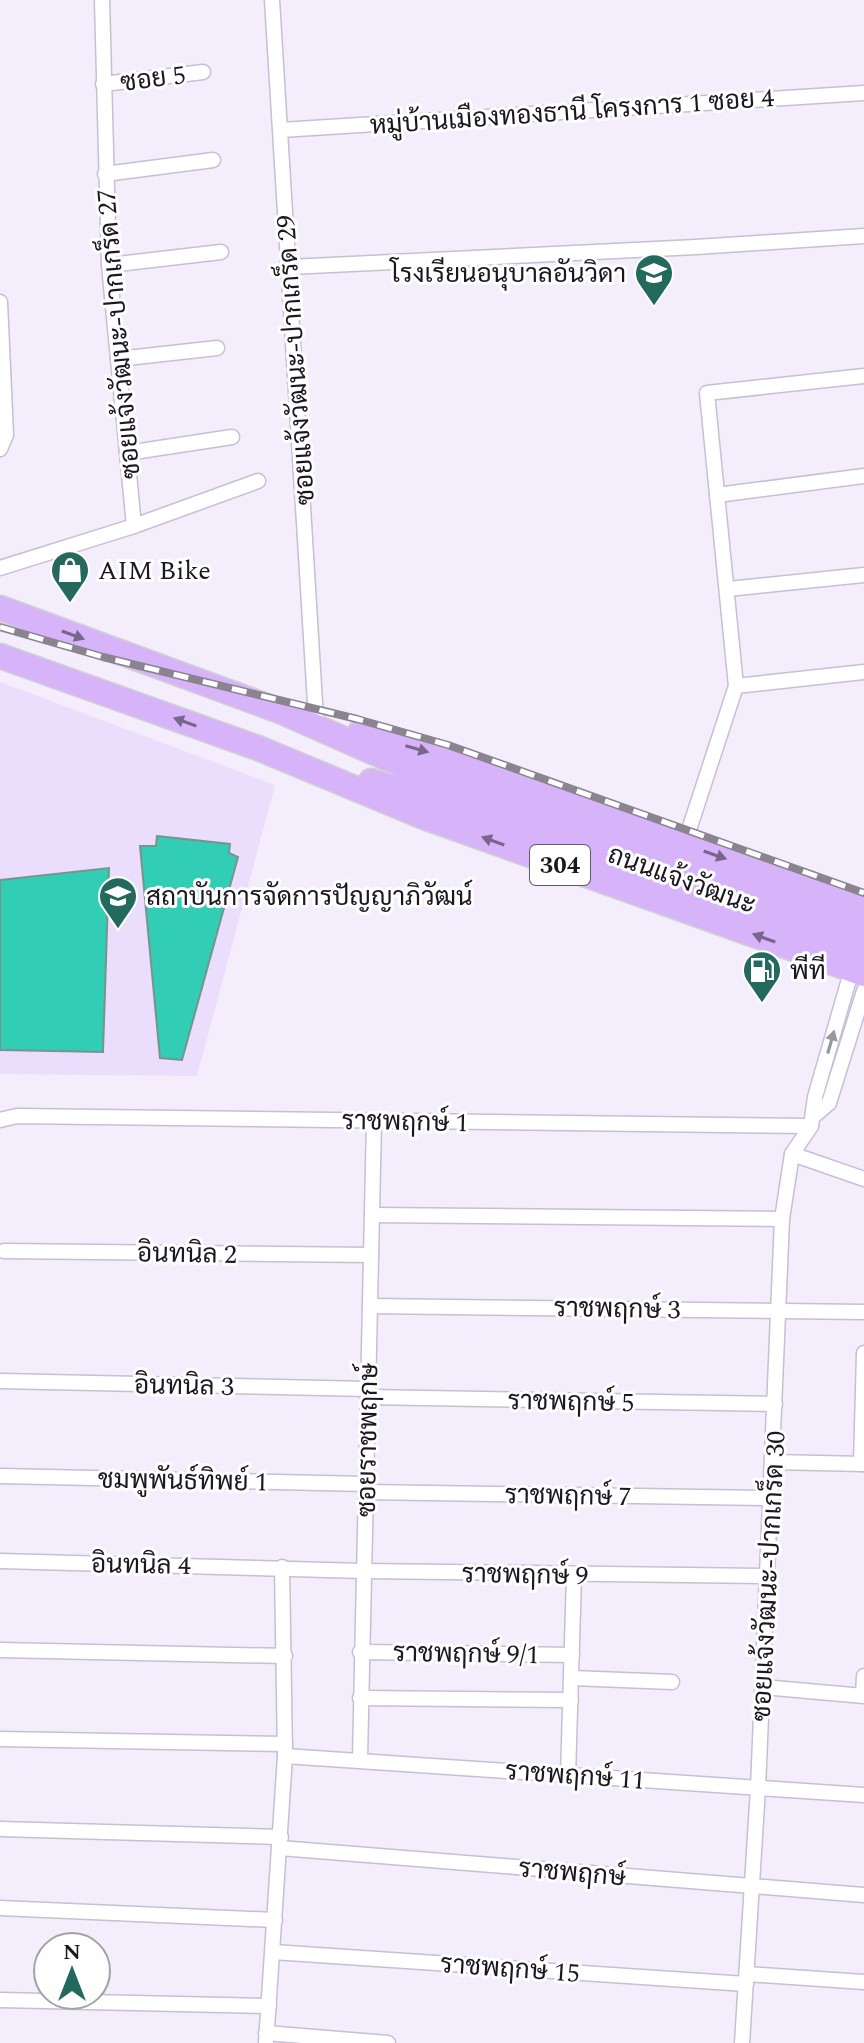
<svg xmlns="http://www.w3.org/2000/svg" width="864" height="2043" font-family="Spectral,Sarabun,serif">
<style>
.built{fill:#ebddfc}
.building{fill:#32cdb5;stroke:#77948d;stroke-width:2}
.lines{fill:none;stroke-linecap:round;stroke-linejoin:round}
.street-casing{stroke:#c8bed5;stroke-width:17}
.primary-casing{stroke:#d1d1d2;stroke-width:27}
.street{stroke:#fff;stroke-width:14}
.primary{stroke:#d7b4fa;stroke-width:24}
.rail-casing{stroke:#898490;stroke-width:8}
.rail{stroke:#fefefe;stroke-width:5;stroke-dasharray:15;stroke-linecap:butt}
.oneway{fill:#79668d}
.oneway2{fill:#98979b}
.labels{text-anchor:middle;stroke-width:6;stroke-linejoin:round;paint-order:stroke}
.shield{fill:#fefefe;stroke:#5f5c63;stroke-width:2}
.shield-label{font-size:24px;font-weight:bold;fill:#1b1720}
.street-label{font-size:26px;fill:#1b1720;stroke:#fefefe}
.poi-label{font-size:26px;fill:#1b1720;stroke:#fefefe;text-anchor:start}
</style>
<rect width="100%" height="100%" fill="#f4edfc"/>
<path class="built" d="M0 682 275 785 197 1076 0 1074Z"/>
<g class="building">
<path d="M157 836 230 844 229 853 238 857 182 1060 160 1058 140 846H156Z"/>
<path d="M109 868 103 1052 0 1050V880Z"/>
</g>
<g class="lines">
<defs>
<g id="street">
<path d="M272 0 316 719"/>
<path d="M103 84 203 72"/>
<path d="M281 130 864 93"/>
<path d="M105 174 213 160"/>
<path d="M109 265 221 252"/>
<path d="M290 267 696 247 864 236"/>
<path d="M0 302 6 435 0 449"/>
<path d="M118 359 217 348"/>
<path d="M127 453 232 437"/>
<path d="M717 495 864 476"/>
<path d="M134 526 258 481"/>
<path d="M0 568 134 526 109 265 102 0"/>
<path d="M728 589 864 575"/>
<path d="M736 686 864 672"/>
<path d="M684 845 736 686 707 393 864 376"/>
<path d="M815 1115 829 1103 864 991"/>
<path d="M0 1120 17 1116 811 1126"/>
<path d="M792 1154 864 1179"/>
<path d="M372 1215 782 1219"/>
<path d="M4 1251 371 1255"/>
<path d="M370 1306 864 1312"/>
<path d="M0 1381 368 1389"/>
<path d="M368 1397 775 1404"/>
<path d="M773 1462 864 1464"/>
<path d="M861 1464 864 1353"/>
<path d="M0 1476 366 1484"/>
<path d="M365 1492 771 1498"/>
<path d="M0 1561 363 1571 768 1576"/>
<path d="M0 1650 285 1656"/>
<path d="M360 1652 572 1655"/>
<path d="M572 1678 672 1682"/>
<path d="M763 1687 864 1696"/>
<path d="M863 1695 864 1676"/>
<path d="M360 1698 571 1700"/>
<path d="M0 1739 285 1744"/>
<path d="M285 1756 864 1795"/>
<path d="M360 1759 374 1121"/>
<path d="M568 1776 574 1575"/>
<path d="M0 1829 281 1837"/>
<path d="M280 1848 864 1895"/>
<path d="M0 1908 275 1920"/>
<path d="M273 1952 746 1984"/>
<path d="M747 1974 864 1982"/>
<path d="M0 2000 269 2006"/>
<path d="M266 2033 388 2043"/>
<path d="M266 2043 285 1756 282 1567"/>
<path d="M742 2043 758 1788 782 1219 792 1154 811 1126 815 1097 852 969"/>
</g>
<g id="primary">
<path d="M0 608 280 711 434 779 864 931"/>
<path d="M0 656 258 748 424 817 864 974"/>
<path d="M360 732 432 753 864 907"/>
<path d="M371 781 424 796 864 952"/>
</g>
</defs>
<use href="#street" class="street-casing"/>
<use href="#primary" class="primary-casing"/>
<use href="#street" class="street"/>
<use href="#primary" class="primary"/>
<defs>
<path id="rail" d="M0 627 103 657 357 719 448 745 864 893"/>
</defs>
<use href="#rail" class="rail-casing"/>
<use href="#rail" class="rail"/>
</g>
<defs><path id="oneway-solid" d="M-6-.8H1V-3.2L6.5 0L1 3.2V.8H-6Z" transform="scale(2)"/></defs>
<g class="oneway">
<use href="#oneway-solid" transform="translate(73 635) rotate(20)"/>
<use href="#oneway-solid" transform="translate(185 722) rotate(-160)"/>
<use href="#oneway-solid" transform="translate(417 749) rotate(16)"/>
<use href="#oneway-solid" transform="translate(493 841) rotate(-160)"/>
<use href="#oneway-solid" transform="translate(715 855) rotate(19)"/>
<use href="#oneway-solid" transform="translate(764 938) rotate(-160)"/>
</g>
<use class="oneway2" href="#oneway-solid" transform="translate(831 1042) rotate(-74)"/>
<defs>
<symbol id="school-pin" viewBox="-11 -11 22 30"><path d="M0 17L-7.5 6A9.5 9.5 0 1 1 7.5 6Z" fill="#23695d" stroke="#fefefe"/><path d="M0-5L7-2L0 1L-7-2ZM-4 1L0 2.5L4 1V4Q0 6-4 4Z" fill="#fff"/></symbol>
<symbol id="shop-pin" viewBox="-11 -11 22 30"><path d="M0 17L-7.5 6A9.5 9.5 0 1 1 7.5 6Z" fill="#23695d" stroke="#fefefe"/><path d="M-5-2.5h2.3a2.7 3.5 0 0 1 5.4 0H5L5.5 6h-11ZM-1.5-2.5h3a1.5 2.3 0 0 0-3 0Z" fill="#fff"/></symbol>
<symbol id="university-pin" viewBox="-11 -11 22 30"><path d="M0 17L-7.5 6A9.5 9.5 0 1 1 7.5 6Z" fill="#23695d" stroke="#fefefe"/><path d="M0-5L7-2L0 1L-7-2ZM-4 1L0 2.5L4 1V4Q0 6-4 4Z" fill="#fff"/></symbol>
<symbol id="fuel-pin" viewBox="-11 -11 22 30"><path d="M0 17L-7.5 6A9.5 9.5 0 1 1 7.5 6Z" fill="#23695d" stroke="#fefefe"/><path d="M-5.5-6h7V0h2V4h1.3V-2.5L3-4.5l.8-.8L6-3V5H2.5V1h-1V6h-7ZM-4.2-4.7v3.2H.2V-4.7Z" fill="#fff"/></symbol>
</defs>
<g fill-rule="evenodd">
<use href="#school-pin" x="632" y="251" width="44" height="60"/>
<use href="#shop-pin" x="48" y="548" width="44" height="60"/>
<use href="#university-pin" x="96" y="874" width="44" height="60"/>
<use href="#fuel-pin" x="740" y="948" width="44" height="60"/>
</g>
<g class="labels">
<rect class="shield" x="530" y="845" width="60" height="40" rx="6"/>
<g class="shield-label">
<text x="560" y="873">304</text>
</g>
<g class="street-label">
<text transform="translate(153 78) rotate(-7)" y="9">ซอย 5</text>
<text transform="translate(572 111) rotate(-4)" y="9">หมู่บ้านเมืองทองธานี โครงการ 1 ซอย 4</text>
<text transform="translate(118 334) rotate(-95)" y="9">ซอยแจ้งวัฒนะ-ปากเกร็ด 27</text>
<text transform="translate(295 360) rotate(-94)" y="9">ซอยแจ้งวัฒนะ-ปากเกร็ด 29</text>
<text transform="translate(682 879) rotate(20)" y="9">ถนนแจ้งวัฒนะ</text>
<text transform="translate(405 1121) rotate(1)" y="9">ราชพฤกษ์ 1</text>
<text transform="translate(187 1253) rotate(1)" y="9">อินทนิล 2</text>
<text transform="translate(617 1308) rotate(1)" y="9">ราชพฤกษ์ 3</text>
<text transform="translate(184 1385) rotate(1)" y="9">อินทนิล 3</text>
<text transform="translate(571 1401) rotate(1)" y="9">ราชพฤกษ์ 5</text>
<text transform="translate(367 1440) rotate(-89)" y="9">ซอยราชพฤกษ์</text>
<text transform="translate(183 1480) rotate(1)" y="9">ชมพูพันธ์ทิพย์ 1</text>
<text transform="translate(568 1495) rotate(1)" y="9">ราชพฤกษ์ 7</text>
<text transform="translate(141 1564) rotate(1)" y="9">อินทนิล 4</text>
<text transform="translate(525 1574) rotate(1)" y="9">ราชพฤกษ์ 9</text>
<text transform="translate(768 1576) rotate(-87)" y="9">ซอยแจ้งวัฒนะ-ปากเกร็ด 30</text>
<text transform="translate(466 1653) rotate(1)" y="9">ราชพฤกษ์ 9/1</text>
<text transform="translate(575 1775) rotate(4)" y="9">ราชพฤกษ์ 11</text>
<text transform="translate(572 1872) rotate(5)" y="9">ราชพฤกษ์</text>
<text transform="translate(510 1968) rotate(4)" y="9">ราชพฤกษ์ 15</text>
</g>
<g class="poi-label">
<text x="626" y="282" text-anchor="end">โรงเรียนอนุบาลอันวิดา</text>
<text x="98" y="579">AIM Bike</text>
<text x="146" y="905">สถาบันการจัดการปัญญาภิวัฒน์</text>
<text x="790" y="979">พีที</text>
</g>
</g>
<g transform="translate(72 1971)"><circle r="38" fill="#fefefe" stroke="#a3a2a5" stroke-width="2"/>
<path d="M0-6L14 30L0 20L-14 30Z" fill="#23695d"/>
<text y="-12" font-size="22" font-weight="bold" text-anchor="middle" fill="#1b1720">N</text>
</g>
</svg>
